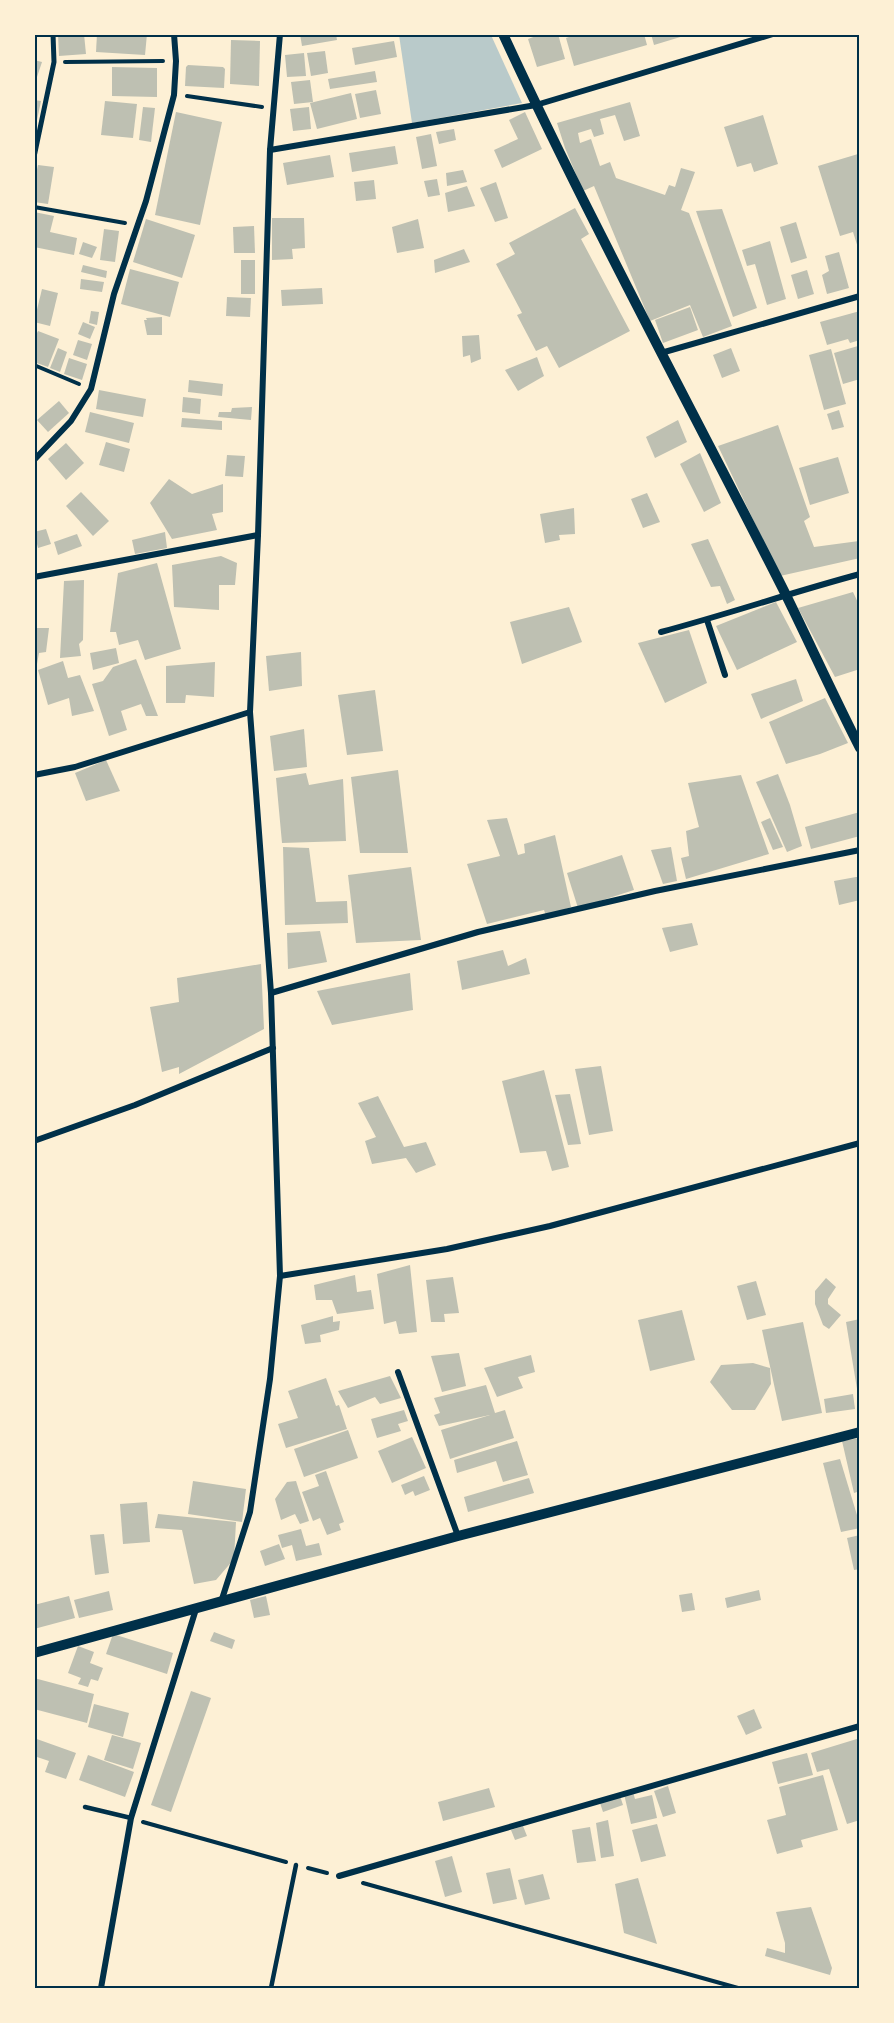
<svg xmlns="http://www.w3.org/2000/svg" width="894" height="2023" font-family="'Golos Text',sans-serif">
<style>
.green{fill:#b9caca}
.building{fill:#bec0b2}
.lines{fill:none;stroke-linecap:round;stroke-linejoin:round}
.path{stroke:#003049;stroke-width:4}
.service{stroke:#003049;stroke-width:4.5}
.pedestrian{stroke:#003049;stroke-width:5}
.minor{stroke:#003049;stroke-width:6}
.tertiary{stroke:#003049;stroke-width:10}
.neatline{fill:none;stroke:#003049;stroke-width:2}
</style>
<rect width="100%" height="100%" fill="#fdf0d5"/>
<path class="green" d="M399 35H491L522 103 412 123Z"/>
<g class="building">
<path d="M58 34H84L86 54 59 56Z"/>
<path d="M97 34H147L145 55 96 52Z"/>
<path d="M300 34H336L337 40 302 46Z"/>
<path d="M535 34H558L565 59 537 67 528 39 536 36Z"/>
<path d="M578 34H644L647 45 574 66 566 38Z"/>
<path d="M651 34H687V35L654 45Z"/>
<path d="M231 40 260 41 259 86 230 84Z"/>
<path d="M394 41 397 57 355 65 352 48Z"/>
<path d="M325 51 328 73 311 76 307 53Z"/>
<path d="M304 53 306 76 287 77 285 55Z"/>
<path d="M34 60 42 62 35 83H34Z"/>
<path d="M188 65 223 67 225 69 224 88 185 86 186 67Z"/>
<path d="M112 67 157 68V97L112 96Z"/>
<path d="M375 71 377 82 330 89 328 79Z"/>
<path d="M310 80 313 102 294 104 291 82Z"/>
<path d="M376 90 381 114 360 118 355 94Z"/>
<path d="M351 93 357 119 317 129 310 103Z"/>
<path d="M34 100 41 101 37 120 34 119Z"/>
<path d="M105 101 137 104 133 138 101 135Z"/>
<path d="M630 102 640 136 624 141 615 115 600 119 604 134 594 137 591 129 578 133 580 143 591 139 600 166 610 162 616 178 665 195 669 185 675 187 681 168 695 172 681 210 689 213 732 326 703 337 690 305 650 321 594 186 583 191 565 148 557 123Z"/>
<path d="M143 107 155 108 151 142 139 140Z"/>
<path d="M309 107 311 129 293 131 290 109Z"/>
<path d="M176 112 222 122 200 225 155 215Z"/>
<path d="M525 112 542 149 502 168 494 150 518 139 509 120Z"/>
<path d="M763 115 778 164 754 172 751 163 737 167 724 127Z"/>
<path d="M454 129 456 140 439 144 436 132Z"/>
<path d="M431 134 437 166 422 169 416 137Z"/>
<path d="M395 146 398 164 352 172 349 153Z"/>
<path d="M858 154 860 159 859 251 853 232 840 236 818 166Z"/>
<path d="M330 155 334 177 287 185 283 163Z"/>
<path d="M38 165 54 167 48 204 34 202V183Z"/>
<path d="M463 170 467 182 447 186 446 173Z"/>
<path d="M437 179 440 195 428 197 424 181Z"/>
<path d="M374 180 376 199 356 201 354 182Z"/>
<path d="M496 182 508 218 495 222 480 188Z"/>
<path d="M467 186 475 206 448 212 445 193Z"/>
<path d="M575 208 589 234 581 239 630 331 559 368 547 346 536 351 517 315 522 313 496 264 515 254 509 243Z"/>
<path d="M722 209 757 308 733 317 696 211Z"/>
<path d="M34 212 54 216 50 232 77 238 74 255 34 247Z"/>
<path d="M272 218H304L305 248 292 249 293 259 272 260Z"/>
<path d="M146 219 195 235 182 278 133 262Z"/>
<path d="M418 219 424 248 397 253 392 227Z"/>
<path d="M796 222 807 258 791 263 780 227Z"/>
<path d="M254 226 255 253H234L233 227Z"/>
<path d="M104 229 119 231 115 262 100 260Z"/>
<path d="M770 241 786 299 767 305 755 264 747 266 742 250Z"/>
<path d="M83 242 97 247 92 258 79 254Z"/>
<path d="M464 249 470 262 435 273 434 260Z"/>
<path d="M839 252 849 288 827 294 822 275 829 271 825 256Z"/>
<rect x="241" y="260" width="14" height="34"/>
<path d="M83 265 107 271 106 278 81 272Z"/>
<path d="M130 269 179 282 170 317 121 304Z"/>
<path d="M807 270 814 294 798 299 791 275Z"/>
<path d="M81 279 104 282 102 292 80 289Z"/>
<path d="M322 288 323 304 282 306 281 290Z"/>
<path d="M42 289 58 293 50 326 34 322Z"/>
<path d="M227 297 251 298 250 317 226 316Z"/>
<path d="M690 307 698 330 663 343 655 320Z"/>
<path d="M91 311 99 312 97 325 89 323Z"/>
<path d="M860 311V340L850 343 848 339 827 345 820 322Z"/>
<path d="M162 317V335H147L144 320H147L146 318Z"/>
<path d="M83 322 95 327 90 339 78 334Z"/>
<path d="M38 331 59 339 48 367 34 362V339Z"/>
<path d="M479 335 481 359 471 363 470 355 463 357 462 336Z"/>
<path d="M78 340 92 344 87 360 73 355Z"/>
<path d="M858 346 860 352V379L843 384 834 353Z"/>
<path d="M58 348 67 352 60 372 50 368Z"/>
<path d="M731 348 740 371 722 378 713 355Z"/>
<path d="M831 349 846 404 824 410 809 355Z"/>
<path d="M537 357 544 376 518 391 505 370Z"/>
<path d="M69 358 87 364 82 380 64 374Z"/>
<path d="M189 380 223 384 222 396 188 392Z"/>
<path d="M99 390 146 399 143 417 96 409Z"/>
<path d="M183 397 201 399 200 414 182 412Z"/>
<path d="M59 401 69 413 48 432 37 420Z"/>
<path d="M252 407 251 420 218 417 219 412H231L232 408Z"/>
<path d="M839 410 844 427 832 430 827 414Z"/>
<path d="M90 412 134 423 129 443 85 432Z"/>
<path d="M182 418 222 421V430L181 427Z"/>
<path d="M678 420 687 442 655 458 646 437Z"/>
<path d="M778 425 810 517 804 521 814 547 859 541 860 558 780 576 718 446Z"/>
<path d="M106 442 130 449 124 472 99 465Z"/>
<path d="M66 443 84 463 66 480 48 459Z"/>
<path d="M700 453 721 503 704 512 680 464Z"/>
<path d="M227 455 245 456 243 477 225 476Z"/>
<path d="M838 457 849 493 810 505 799 468Z"/>
<path d="M169 479 192 494 223 484V512L212 514 217 530 172 539 150 503Z"/>
<path d="M81 492 109 521 93 536 66 506Z"/>
<path d="M647 493 660 522 643 528 631 499Z"/>
<path d="M574 508 575 534 559 535 560 540 545 543 540 514Z"/>
<path d="M46 529 51 544 38 548 34 532Z"/>
<path d="M165 532 167 548 135 554 132 540Z"/>
<path d="M77 534 82 546 58 555 54 542Z"/>
<path d="M708 539 735 600 727 604 720 586 711 587 691 544Z"/>
<path d="M221 556 237 563 235 585H219V610L174 607 172 565Z"/>
<path d="M157 563 181 649 145 660 138 640 119 645 116 632H110L118 573Z"/>
<path d="M84 580 83 640 79 644 81 656 60 658 64 581Z"/>
<path d="M853 592 860 607V669L835 677 798 608Z"/>
<path d="M776 602 797 642 737 670 716 626Z"/>
<path d="M569 607 582 642 522 664 510 622Z"/>
<path d="M34 628H49L46 652 39 653 37 664H34Z"/>
<path d="M689 630 707 683 665 703 638 643Z"/>
<path d="M116 648 119 663 93 670 90 653Z"/>
<path d="M301 652 302 686 269 691 266 656Z"/>
<path d="M136 659 158 716H146L141 704 121 711 127 730 109 736 92 684 103 681 113 667Z"/>
<path d="M63 661 68 678 80 675 94 711 72 716 69 698 48 705 38 670Z"/>
<path d="M215 662 214 697 186 695 185 703H166V666Z"/>
<path d="M796 679 803 701 761 719 751 694Z"/>
<path d="M375 690 383 751 347 755 338 695Z"/>
<path d="M825 698 848 743 820 754 786 764 769 722Z"/>
<path d="M304 729 307 767 274 771 270 736Z"/>
<path d="M106 760 120 791 86 801 75 773Z"/>
<path d="M398 770 408 853H360L351 777Z"/>
<path d="M306 773 309 785 343 779 346 841 282 843 276 778Z"/>
<path d="M778 774 790 805 802 846 787 852 756 782Z"/>
<path d="M741 775 769 854 686 879 681 858 689 856 686 831 699 827 688 783Z"/>
<path d="M860 812V836L811 849 805 827Z"/>
<path d="M507 818 518 855 525 853 524 844 555 835 571 907 546 916 544 910 487 924 467 864 500 856 487 820Z"/>
<path d="M770 818 783 847 773 850 761 822Z"/>
<path d="M283 847 309 848 316 902 347 901 348 923 285 925Z"/>
<path d="M671 847 677 881 663 884 651 850Z"/>
<path d="M622 855 634 890 578 908 567 873Z"/>
<path d="M411 867 421 940 356 943 348 875Z"/>
<path d="M856 877H860V900L839 905 834 881Z"/>
<path d="M692 923 698 945 670 952 662 928Z"/>
<path d="M320 931 327 962 288 969 287 933Z"/>
<path d="M503 950 508 966 526 958 530 974 462 990 457 961Z"/>
<path d="M261 964 264 1029 179 1074V1067L162 1072 150 1007 179 1002 177 978Z"/>
<path d="M410 973 413 1010 332 1025 317 991Z"/>
<path d="M601 1066 613 1131 589 1135 575 1069Z"/>
<path d="M544 1070 569 1167 552 1171 546 1151 520 1153 502 1081Z"/>
<path d="M570 1094 581 1144 568 1145 555 1095Z"/>
<path d="M378 1096 404 1147 426 1142 436 1165 416 1173 406 1158 372 1164 365 1141 376 1137 358 1103Z"/>
<path d="M410 1265 417 1332 399 1334 396 1321 384 1324 377 1274Z"/>
<path d="M355 1275 357 1292 371 1290 374 1309 337 1314 332 1300H316L314 1285Z"/>
<path d="M453 1277 459 1313 444 1314 445 1322H431L426 1280Z"/>
<path d="M826 1278 836 1287 828 1299V1304L841 1315 829 1329 823 1325 815 1304V1291Z"/>
<path d="M756 1281 766 1315 747 1320 737 1286Z"/>
<path d="M682 1310 695 1360 650 1371 638 1320Z"/>
<path d="M333 1316V1322L340 1321 339 1330 320 1335 321 1342 305 1344 301 1325Z"/>
<path d="M860 1319V1395H858L846 1322Z"/>
<path d="M803 1322 822 1413 782 1421 762 1330Z"/>
<path d="M459 1353 466 1386 442 1392 431 1356Z"/>
<path d="M531 1355 535 1372 518 1377 523 1388 497 1397 484 1368Z"/>
<path d="M753 1363 770 1368 771 1384 755 1410H732L710 1382 721 1365Z"/>
<path d="M390 1376 401 1398 380 1404 375 1397 348 1408 338 1391Z"/>
<path d="M326 1378 336 1406 339 1405 347 1429 286 1448 278 1424 298 1418 288 1391Z"/>
<path d="M486 1385 495 1413 505 1410 514 1438 450 1459 441 1430 490 1415 439 1426 434 1415 440 1413 434 1398Z"/>
<path d="M853 1394 855 1409 826 1413 824 1399Z"/>
<path d="M404 1410 408 1421 398 1424 401 1431 377 1438 371 1419Z"/>
<path d="M348 1430 358 1458 304 1477 294 1449Z"/>
<path d="M412 1437 426 1468 392 1483 378 1451Z"/>
<path d="M860 1438V1491L854 1493 842 1441Z"/>
<path d="M517 1441 528 1475 503 1482 496 1461 457 1473 454 1460Z"/>
<path d="M840 1459 860 1525V1528L841 1532 823 1463Z"/>
<path d="M326 1471 344 1522 339 1524 341 1530 327 1535 320 1518 313 1521 302 1492 319 1486 315 1475Z"/>
<path d="M424 1476 430 1490 415 1496 413 1491 405 1495 401 1485Z"/>
<path d="M529 1478 534 1493 468 1512 464 1497Z"/>
<path d="M193 1481 246 1489 242 1522 188 1514Z"/>
<path d="M296 1481 309 1521 300 1524 295 1514 281 1520 275 1499 287 1482Z"/>
<path d="M147 1502 150 1542 123 1544 120 1504Z"/>
<path d="M158 1514 236 1522 234 1559 216 1580 194 1584 182 1530 155 1528Z"/>
<path d="M301 1529 306 1546 319 1543 322 1555 296 1561 292 1545 282 1548 278 1535Z"/>
<path d="M104 1534 109 1573 95 1575 90 1535Z"/>
<path d="M860 1535V1569L854 1570 847 1538Z"/>
<path d="M279 1544 285 1559 265 1566 260 1551Z"/>
<path d="M759 1590 761 1600 727 1608 725 1598Z"/>
<path d="M109 1591 113 1610 79 1618 74 1600Z"/>
<path d="M692 1593 695 1610 682 1612 679 1595Z"/>
<path d="M69 1596 75 1618 34 1629V1605Z"/>
<path d="M266 1596 270 1615 254 1618 250 1600Z"/>
<path d="M214 1632 235 1640 232 1649 210 1641Z"/>
<path d="M113 1634 173 1653 167 1674 106 1654Z"/>
<path d="M78 1646 94 1652 90 1663 103 1668 98 1681 91 1679 88 1687 78 1684 81 1678 68 1673Z"/>
<path d="M34 1678 94 1694 87 1723 34 1709Z"/>
<path d="M191 1691 211 1698 171 1812 151 1805Z"/>
<path d="M94 1704 129 1713 123 1737 88 1727Z"/>
<path d="M754 1709 762 1728 746 1735 737 1716Z"/>
<path d="M112 1735 141 1743 133 1769 104 1760Z"/>
<path d="M34 1738 76 1753 66 1779 45 1772 49 1761 34 1756Z"/>
<path d="M860 1738V1820L847 1824 829 1769 817 1772 811 1753Z"/>
<path d="M807 1753 813 1775 778 1784 772 1762Z"/>
<path d="M88 1755 134 1772 125 1797 79 1780Z"/>
<path d="M823 1775 838 1830 801 1840 803 1847 777 1854 767 1820 786 1815 779 1787Z"/>
<path d="M668 1786 676 1813 663 1817 654 1791Z"/>
<path d="M489 1788 495 1807 443 1821 438 1802Z"/>
<path d="M633 1792 635 1799 652 1795 657 1818 631 1824 624 1794Z"/>
<path d="M620 1796 623 1805 603 1812 600 1803Z"/>
<path d="M608 1820 614 1856 601 1858 596 1823Z"/>
<path d="M657 1824 666 1856 641 1862 632 1830Z"/>
<path d="M523 1826 527 1836 515 1840 511 1830Z"/>
<path d="M590 1827 596 1861 577 1863 572 1830Z"/>
<path d="M452 1856 462 1892 445 1897 435 1861Z"/>
<path d="M510 1868 517 1899 493 1904 486 1873Z"/>
<path d="M543 1874 550 1899 525 1905 518 1880Z"/>
<path d="M638 1878 657 1944 624 1933 615 1884Z"/>
<path d="M811 1907 832 1968 830 1975 765 1956 767 1948 785 1953V1943L776 1912Z"/>
</g>
<g class="lines">
<g class="path">
<path d="M65 62 163 61"/>
<path d="M187 96 262 107"/>
<path d="M34 207 125 223"/>
<path d="M34 365 79 384"/>
<path d="M143 1822 286 1862"/>
<path d="M308 1868 327 1873"/>
<path d="M363 1883 738 1988"/>
</g>
<g class="service">
<path d="M85 1807 131 1818"/>
<path d="M271 1988 296 1865"/>
</g>
<path class="pedestrian" d="M34 157 54 62 53 34"/>
<g class="minor">
<path d="M270 150 536 105 773 34"/>
<path d="M661 353 860 296"/>
<path d="M34 460 71 421 91 389 114 294 146 201 174 95 176 61 174 34"/>
<path d="M34 577 258 535"/>
<path d="M707 620 725 675"/>
<path d="M661 632C728 614 793 592 860 574"/>
<path d="M34 775 75 767 250 712"/>
<path d="M271 993 478 932 655 891 860 850"/>
<path d="M34 1141 135 1105 273 1048"/>
<path d="M280 1276 447 1249 550 1226 860 1143"/>
<path d="M398 1372 458 1536"/>
<path d="M222 1599 250 1512 270 1379 280 1276 271 993 250 712 258 535 270 150 280 34"/>
<path d="M339 1876 860 1726"/>
<path d="M101 1988 131 1818 196 1609"/>
</g>
<g class="tertiary">
<path d="M503 34C591 224 691 407 785 593 810 644 834 697 860 748"/>
<path d="M34 1653 458 1536 860 1432"/>
</g>
</g>
<rect width="894" height="2023" fill="none" stroke="#fdf0d5" stroke-width="72"/>
<rect x="36" y="36" width="822" height="1951" class="neatline"/>
</svg>
